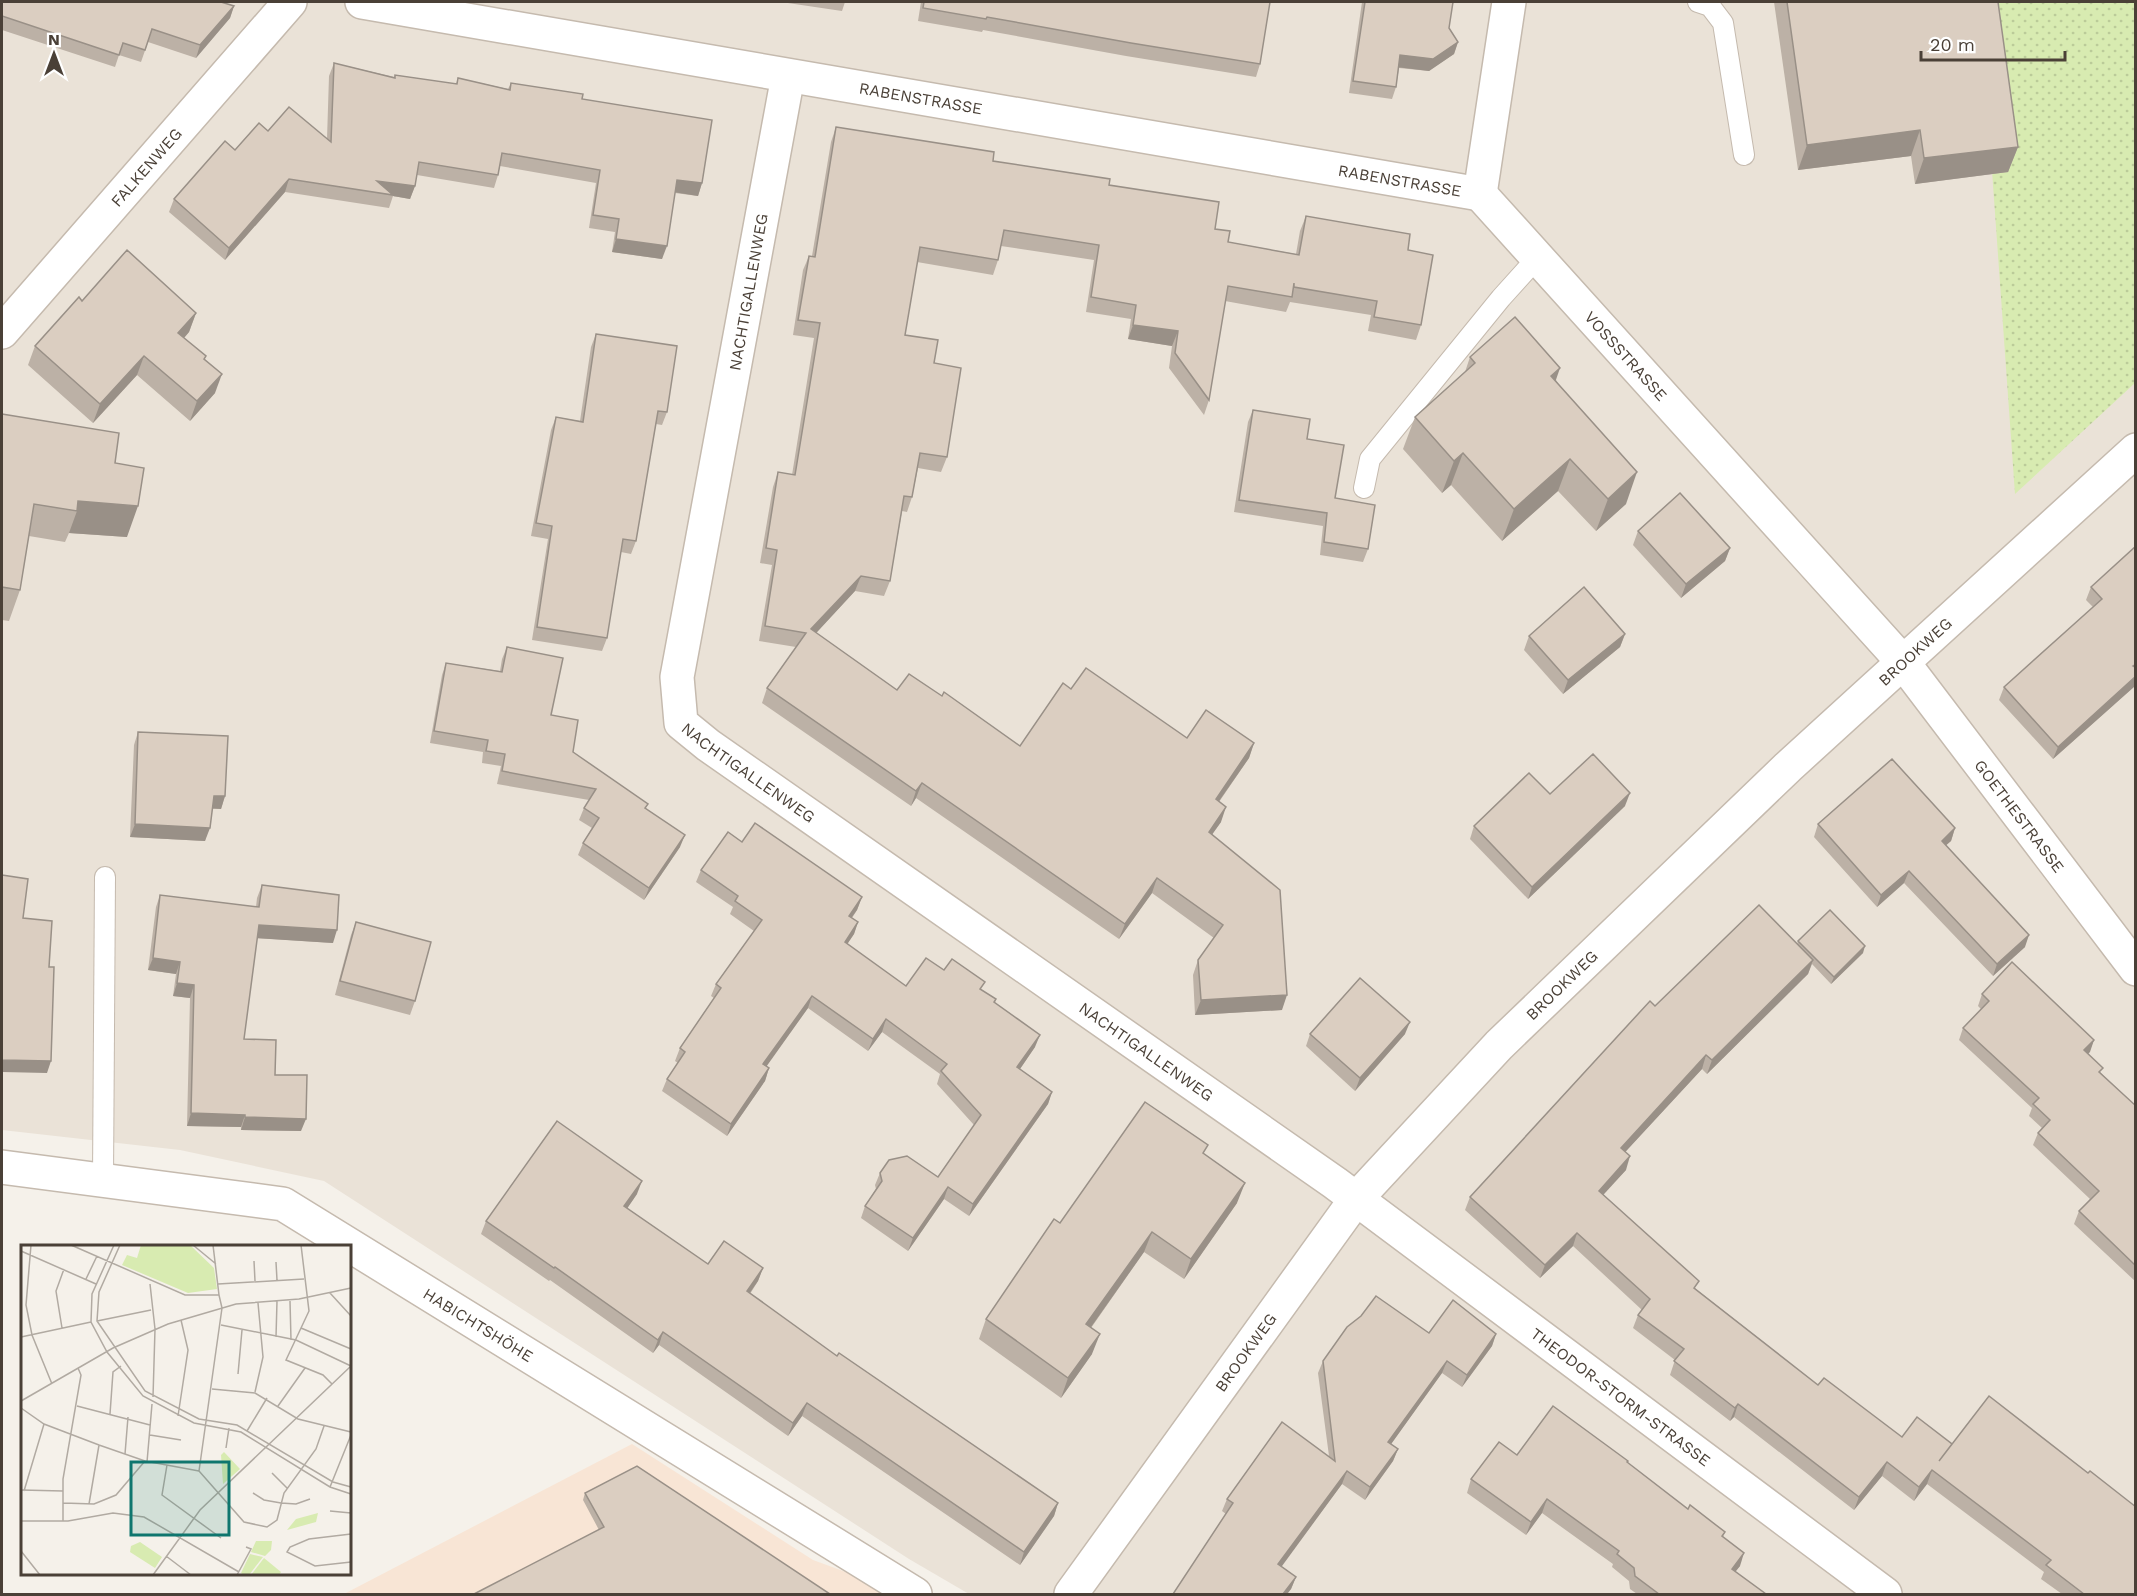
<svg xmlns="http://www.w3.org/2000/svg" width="2137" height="1596" font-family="'Work Sans',sans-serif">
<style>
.residential{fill:#eae2d7}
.commercial{fill:#f8e5d5}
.grass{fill:url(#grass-dots)}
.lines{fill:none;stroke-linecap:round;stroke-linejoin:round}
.service-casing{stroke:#c5baae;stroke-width:22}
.minor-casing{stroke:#c5baae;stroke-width:36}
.service{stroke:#fff;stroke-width:20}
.minor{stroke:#fff;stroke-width:33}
.wall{fill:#bcb1a6}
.shaded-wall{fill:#999087}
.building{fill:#dbcec1;stroke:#999087;stroke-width:1.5}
.labels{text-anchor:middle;stroke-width:4.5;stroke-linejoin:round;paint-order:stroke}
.street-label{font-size:16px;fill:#4a4037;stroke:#fff}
.inset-road{fill:none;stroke:#b1aaa2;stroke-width:1.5}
.view{fill:#0f766e;fill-opacity:0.15;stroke:#0f766e;stroke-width:3}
.inset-edge{fill:none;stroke:#4a4037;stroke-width:3}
</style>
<defs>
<pattern id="grass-dots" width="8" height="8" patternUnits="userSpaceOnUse" patternTransform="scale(1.5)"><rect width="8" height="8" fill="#d8ebb1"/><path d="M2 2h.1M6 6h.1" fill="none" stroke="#bbcb99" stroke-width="1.8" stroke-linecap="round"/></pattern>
</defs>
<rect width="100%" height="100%" fill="#f5f1ea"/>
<path class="residential" d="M2 2H2135V1594H969L909 1559 324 1181 180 1150 2 1130Z"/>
<path class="commercial" d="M632 1444 813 1560 906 1594H344Z"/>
<path class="grass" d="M1980 2H2135V383L2015 494Z"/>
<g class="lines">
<defs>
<g id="service">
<path d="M1698 2 1710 6 1723 23 1744 155"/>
<path d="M1364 488 1370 459 1501 298 1537 258"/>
<path d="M103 1180 105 877"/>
</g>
<g id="minor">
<path id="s1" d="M362 2 1480 194"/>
<path id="s2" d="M788 76 677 677 681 723 708 745 1335 1183 1885 1594"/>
<path id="s3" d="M1480 194 1902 661 2136 969"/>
<path d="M1480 194 1509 2"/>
<path id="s4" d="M2 332 290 2"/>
<path id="s5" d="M2 1167 283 1204 915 1594"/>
<path id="s6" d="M1071 1594 1356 1199 1499 1045 1788 767 2136 450"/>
</g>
</defs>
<use href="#service" class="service-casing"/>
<use href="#minor" class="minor-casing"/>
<use href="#service" class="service"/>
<use href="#minor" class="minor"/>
</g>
<g class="wall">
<path d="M2 2 234 6 230 18 196 58 148 42 141 62 119 55 115 67 2 30Z"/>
<path d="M781 2H845L842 11Z"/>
<path d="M921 2H1270L1260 64 1256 77 1126 56 983 30 982 32 918 21Z"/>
<path d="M1362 2H1456L1452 4 1449 28 1458 42 1454 54 1429 71 1399 68 1396 87 1392 99 1349 93Z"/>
<path d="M1774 2H1998L2018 147 2008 172 1915 184 1911 156 1798 170Z"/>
<path d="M334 63 394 77 395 75 456 84 458 78 508 89 511 83 582 99 702 183 698 196 675 193 662 259 612 252 615 232 589 228 596 183 500 166 498 175 494 188 417 175 415 186 410 199 393 196 389 208 285 192 225 260 169 212 174 199 235 150 268 131 327 139 329 76Z"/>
<path d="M836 127 993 161 1109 185 1215 229 1228 242 1296 254 1300 231 1306 216 1408 250 1421 325 1416 340 1368 331 1371 315 1290 302 1286 312 1225 301 1209 400 1204 415 1169 368 1172 346 1128 339 1131 319 1086 312 1094 260 1001 246 998 260 993 275 917 262 905 335 934 363 947 457 941 472 918 468 912 497 907 512 902 511 890 581 884 596 855 591 816 633 897 690 942 696 1020 746 1071 689 1187 738 1254 743 1249 758 1219 802 1221 822 1212 834 1282 1010 1195 1015 1193 975 1198 960 1214 938 1152 893 1119 939 916 798 911 806 762 703 767 688 796 647 759 641 772 565 760 563 773 487 778 472 792 475 814 338 793 335 803 270 809 256H812L831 142Z"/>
<path d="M82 301 196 313 189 332 184 338 205 360 215 393 190 421 137 375 93 423 28 365 35 346Z"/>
<path d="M596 334 667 412 662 425 656 424 636 541 631 554 621 552 607 638 602 651 532 640 548 539 531 536 551 430 556 417 580 421 591 347Z"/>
<path d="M1470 357 1556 380 1626 504 1596 531 1558 491 1502 541 1451 485 1442 493 1403 449 1415 417 1465 372Z"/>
<path d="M1253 410 1307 439 1335 498 1368 549 1363 562 1320 555 1323 526 1234 512 1248 422Z"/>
<path d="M2 414 115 463 127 537 69 533 65 542 29 536 20 590 9 621 2 620Z"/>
<path d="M1638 531 1730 548 1725 561 1681 598 1633 545Z"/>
<path d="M2136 546 2135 686 2053 759 1999 700 2004 687 2093 607 2086 600 2091 587Z"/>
<path d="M1625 634 1620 647 1563 694 1524 650 1529 636Z"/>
<path d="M507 647 551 715 573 752 646 809 680 847 644 900 578 855 583 843 592 828 579 820 584 808 589 800 497 784 501 766 482 763 483 752 430 743 442 675 446 663 500 671 502 659Z"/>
<path d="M138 732 225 796 221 809H212L205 841 130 837 134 745Z"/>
<path d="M1550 794 1625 806 1528 899 1470 839 1474 826Z"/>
<path d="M1818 824 1955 828 1951 841 1946 845 2025 947 1993 976 1904 883 1877 907 1814 837Z"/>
<path d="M742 842 862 897 857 910 852 918 858 922 854 934 847 944 906 986 944 970 982 990 996 999 995 1003 1035 1047 1020 1069 1052 1092 1048 1104 969 1216 944 1199 908 1251 861 1218 865 1206 876 1189 875 1185 880 1173 938 1177 974 1125 937 1084 940 1074 882 1032 868 1051 808 1008 766 1066 769 1068 765 1081 727 1136 662 1091 667 1079 678 1063 675 1061 680 1048 714 998 711 996 716 984 754 931 730 914 733 907 696 882 701 870Z"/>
<path d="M262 885 333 943 257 938 244 1039 275 1075 301 1131 241 1130V1127L187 1126 190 998 173 996 176 974 148 970 156 907 160 895 256 907 257 898Z"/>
<path d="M356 922 415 1001 410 1015 335 995 351 935Z"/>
<path d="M1798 941 1863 953 1831 984 1812 964 1808 974 1707 1074 1702 1069 1625 1152 1626 1170 1603 1194 1696 1289 1818 1385 1902 1437 2136 1594H2062L2041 1579 2044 1572 1927 1484 1914 1501 1882 1476 1854 1510 1734 1417 1730 1421 1670 1375 1675 1360 1633 1328 1638 1315 1642 1310 1573 1246 1540 1278 1465 1210 1470 1197 1655 1006 1797 944Z"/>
<path d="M1982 994 2094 1040 2088 1054 2101 1073 2136 1106V1282L2074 1224 2079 1211 2090 1199 2033 1145 2038 1133 2042 1128 2029 1116 2032 1108 1959 1040 1963 1028 1981 1009 1978 1006Z"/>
<path d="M1310 1034H1405L1355 1091 1306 1046Z"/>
<path d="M1205 1155 1237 1203 1184 1279 1144 1252 1091 1328 1092 1354 1061 1398 979 1339 986 1319 1060 1223Z"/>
<path d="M637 1194 627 1208 708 1264 763 1268 758 1281 750 1294 837 1356 1058 1503 1054 1516 1020 1565 802 1416 788 1436 659 1345 653 1353 550 1280 549 1281 481 1234 486 1221Z"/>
<path d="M1429 1333 1496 1334 1492 1346 1462 1387 1442 1373 1391 1444 1398 1449 1393 1461 1365 1500 1342 1484 1281 1566 1296 1577 1291 1589 1287 1594H1173L1226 1514 1222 1511 1227 1499 1329 1456 1318 1373 1323 1361Z"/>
<path d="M1517 1455 1628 1463 1688 1509 1725 1532 1723 1537 1740 1566 1735 1572 1766 1594H1637L1630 1589 1629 1581 1612 1567 1613 1564 1542 1513 1526 1535 1467 1493 1471 1479Z"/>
<path d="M585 1493 830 1594 599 1530 583 1500Z"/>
</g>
<g class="shaded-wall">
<path d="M234 6 230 18 196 58 200 45Z"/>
<path d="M1458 42 1454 54 1429 71 1396 67 1400 55Z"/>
<path d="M1920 130 1911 156 1798 170 1807 145Z"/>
<path d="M2018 147 2008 172 1915 184 1924 158Z"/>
<path d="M289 179 285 192 225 260 229 248Z"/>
<path d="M677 180 702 183 698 196 673 192Z"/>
<path d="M377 181 415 186 410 199 393 196V195Z"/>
<path d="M616 239 667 246 662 259 612 252Z"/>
<path d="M196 313 189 332 171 353 178 333Z"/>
<path d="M1133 325 1178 331 1172 346 1128 339Z"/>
<path d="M144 356 137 375 93 423 100 404Z"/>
<path d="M1560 368 1549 400 1551 376Z"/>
<path d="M222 374 215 393 190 421 197 401Z"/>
<path d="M1463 453 1451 485 1442 493 1454 461Z"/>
<path d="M1570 459 1558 491 1502 541 1514 509Z"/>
<path d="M1637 472 1626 504 1596 531 1608 499Z"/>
<path d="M78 501 138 506 127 537 69 533 77 511Z"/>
<path d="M1730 548 1725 561 1681 598 1686 584Z"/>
<path d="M861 576 855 591 806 644 811 629Z"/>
<path d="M1625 634 1620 647 1563 694 1568 680Z"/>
<path d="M2136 676 2135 686 2053 759 2058 747Z"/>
<path d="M1254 743 1249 758 1210 814 1216 799Z"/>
<path d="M922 783 916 798 911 806 916 791Z"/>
<path d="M1630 793 1625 806 1528 899 1532 887Z"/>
<path d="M214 796H225L221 809 209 808Z"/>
<path d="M1226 807 1221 822 1204 846 1209 832Z"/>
<path d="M135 824 210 828 205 841 130 837Z"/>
<path d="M1955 828 1951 841 1937 853 1942 841Z"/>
<path d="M685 835 680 847 644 900 649 888Z"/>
<path d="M1909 871 1904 883 1877 907 1881 895Z"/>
<path d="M1157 878 1152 893 1119 939 1125 924Z"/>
<path d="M862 897 857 910 844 928 849 916Z"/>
<path d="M858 922 854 934 840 955 845 942Z"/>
<path d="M259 925 337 930 333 943 254 938Z"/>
<path d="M2029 935 2025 947 1993 976 1997 964Z"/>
<path d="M1865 946 1863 953 1831 984 1834 977Z"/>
<path d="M153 958 180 962 176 974 148 970Z"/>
<path d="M1813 960 1808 974 1707 1074 1712 1060Z"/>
<path d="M177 983 194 985 190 998 173 996Z"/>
<path d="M1287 995 1282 1010 1195 1015 1201 1000Z"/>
<path d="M812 996 808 1008 759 1077 763 1064Z"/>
<path d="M886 1019 882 1032 868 1051 873 1039Z"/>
<path d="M1410 1022 1405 1034 1355 1091 1360 1078Z"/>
<path d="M1040 1035 1035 1047 1013 1079 1017 1067Z"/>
<path d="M2094 1040 2090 1052 2080 1062 2084 1050Z"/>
<path d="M1706 1055 1702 1069 1616 1162 1621 1148Z"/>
<path d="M2 1060 51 1061 47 1073 2 1072Z"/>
<path d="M769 1068 765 1081 727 1136 731 1124Z"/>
<path d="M1052 1092 1048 1104 969 1216 973 1204Z"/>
<path d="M191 1113 245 1115 241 1127 187 1126Z"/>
<path d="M245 1117 306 1119 301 1131 241 1130Z"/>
<path d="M1630 1156 1626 1170 1595 1204 1599 1191Z"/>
<path d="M642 1181 637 1194 620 1219 624 1206Z"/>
<path d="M1245 1183 1237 1203 1184 1279 1191 1259Z"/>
<path d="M948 1187 944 1199 908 1251 913 1238Z"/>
<path d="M1152 1232 1144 1252 1079 1344 1086 1324Z"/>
<path d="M1577 1233 1573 1246 1540 1278 1545 1265Z"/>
<path d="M763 1268 758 1281 742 1304 747 1291Z"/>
<path d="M663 1332 659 1345 653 1353 658 1340Z"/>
<path d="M1100 1334 1092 1354 1061 1398 1068 1378Z"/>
<path d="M1496 1334 1492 1346 1462 1387 1467 1375Z"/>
<path d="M1447 1361 1442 1373 1384 1454 1388 1442Z"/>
<path d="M807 1403 802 1416 788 1436 793 1423Z"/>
<path d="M1738 1404 1734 1417 1730 1421 1735 1408Z"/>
<path d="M1398 1449 1393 1461 1365 1500 1370 1487Z"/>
<path d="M1887 1462 1882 1476 1854 1510 1859 1497Z"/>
<path d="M1932 1470 1927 1484 1914 1501 1919 1487Z"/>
<path d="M1347 1471 1342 1484 1274 1577 1278 1564Z"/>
<path d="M1547 1499 1542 1513 1526 1535 1531 1522Z"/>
<path d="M1058 1503 1054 1516 1020 1565 1024 1552Z"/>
<path d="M1744 1553 1740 1566 1727 1582 1732 1569Z"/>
<path d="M1296 1577 1291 1589 1287 1594H1283Z"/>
</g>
<g class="building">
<path d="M2 2H221L234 6 200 45 152 29 145 50 123 43 119 55 2 16Z"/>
<path d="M924 2H1270L1260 64 1131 43 987 17 986 19 923 8Z"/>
<path d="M1365 2H1453L1449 28 1458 42 1433 59 1400 55 1396 87 1353 81Z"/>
<path d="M1787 2H1998L2018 147 1924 158 1920 130 1807 145Z"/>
<path d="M334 63 395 78V75L457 84 458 78 510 90 511 83 583 94 582 99 712 120 702 183 677 180 667 246 616 239 619 219 593 215 600 170 502 153 498 175 419 162 415 186 377 181 393 195 289 179 229 248 174 199 225 141 235 150 259 123 268 131 289 107 331 142Z"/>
<path d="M836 127 994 152 993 161 1110 179 1109 185 1219 202 1215 229 1230 231 1228 242 1299 255 1306 216 1410 234 1408 250 1433 255 1421 325 1374 317 1377 301 1294 287V283L1292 297 1228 286 1209 400 1175 353 1178 331 1133 325 1136 305 1091 297 1099 245 1004 230 998 260 920 247 905 335 938 340 934 363 961 368 947 457 920 453 912 497 904 496 890 581 861 576 811 629 897 690 909 674 942 696 944 692 1020 746 1063 683 1071 689 1086 668 1187 738 1206 710 1254 743 1216 799 1226 807 1209 832 1280 890 1287 995 1201 1000 1198 960 1223 925 1157 878 1125 924 922 783 916 791 767 688 806 633 765 626 777 550 766 548 778 472 795 475 820 323 798 320 809 256 815 257Z"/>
<path d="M127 250 196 313 178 333 206 356 204 359 222 374 197 401 144 356 100 404 35 346 79 297 82 301Z"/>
<path d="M1515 317 1560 368 1551 376 1637 472 1608 499 1570 459 1514 509 1463 453 1454 461 1415 417 1475 363 1470 357Z"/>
<path d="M596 334 677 346 667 412 658 411 636 541 623 539 607 638 537 627 552 526 536 523 556 417 583 422Z"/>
<path d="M1253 410 1310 419 1307 439 1344 445 1335 498 1375 505 1368 549 1324 542 1327 513 1239 500Z"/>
<path d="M2 414 119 433 115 463 144 468 138 506 78 501 77 511 34 504 20 590 2 587Z"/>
<path d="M1680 493 1730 548 1686 584 1638 531Z"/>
<path d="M2136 546V664L2133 666 2136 668V676L2058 747 2004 687 2102 599 2091 587Z"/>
<path d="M1584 587 1625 634 1568 680 1529 636Z"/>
<path d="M507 647 563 658 551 715 578 720 573 752 648 804 645 808 685 835 649 888 583 843 599 818 584 808 596 789 502 771 505 754 486 751 488 740 434 731 446 663 502 672Z"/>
<path d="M138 732 228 736 225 796H214L210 828 135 824Z"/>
<path d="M1593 754 1630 793 1532 887 1474 826 1529 773 1550 794Z"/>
<path d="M1892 759 1955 828 1942 841 2029 935 1997 964 1909 871 1881 895 1818 824Z"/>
<path d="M755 823 862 897 849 916 858 922 845 942 906 986 926 958 944 970 952 959 985 982 980 989 996 999 994 1002 1040 1035 1017 1067 1052 1092 973 1204 948 1187 913 1238 865 1206 882 1181 880 1173 889 1160 907 1156 938 1177 981 1115 941 1071 947 1064 886 1019 873 1039 812 996 763 1064 769 1068 731 1124 667 1079 685 1052 680 1048 721 988 716 984 762 920 735 901 738 896 701 870 728 832 742 842Z"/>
<path d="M2 875 28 879 23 918 52 921 49 967H54L51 1061 2 1060Z"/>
<path d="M262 885 339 895 337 930 259 925 244 1039 276 1040 275 1075H307L306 1119 245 1117V1115L191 1113 194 985 177 983 180 962 153 958 160 895 259 907Z"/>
<path d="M1759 905 1813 960 1712 1060 1706 1055 1621 1148 1630 1156 1599 1191 1699 1281 1694 1288 1818 1385 1824 1378 1902 1437 1917 1417 1952 1444 1939 1461 1989 1396 2088 1473 2090 1471 2136 1507V1594H2084L2046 1565 2051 1560 1932 1470 1919 1487 1887 1462 1859 1497 1738 1404 1735 1408 1674 1361 1684 1349 1638 1315 1650 1299 1577 1233 1545 1265 1470 1197 1650 1001 1655 1006Z"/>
<path d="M1830 910 1865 946 1834 977 1798 941Z"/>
<path d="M356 922 431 942 415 1001 340 981Z"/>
<path d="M2012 962 2094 1040 2084 1050 2103 1068 2099 1072 2136 1106V1266L2079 1211 2099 1191 2038 1133 2050 1120 2033 1104 2039 1098 1963 1028 1989 1001 1982 994Z"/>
<path d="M1360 978 1410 1022 1360 1078 1310 1034Z"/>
<path d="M1145 1102 1208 1145 1203 1153 1245 1183 1191 1259 1152 1232 1086 1324 1100 1334 1068 1378 986 1319 1054 1219 1060 1223Z"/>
<path d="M557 1121 642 1181 624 1206 708 1264 724 1241 763 1268 747 1291 837 1356 839 1353 1058 1503 1024 1552 807 1403 793 1423 663 1332 658 1340 555 1267 554 1268 486 1221Z"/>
<path d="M1376 1296 1429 1333 1453 1300 1496 1334 1467 1375 1447 1361 1388 1442 1398 1449 1370 1487 1347 1471 1278 1564 1296 1577 1283 1594H1173L1233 1503 1227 1499 1282 1422 1335 1461 1323 1361 1347 1327 1361 1316Z"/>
<path d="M1553 1406 1628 1461 1627 1462 1688 1509 1690 1505 1725 1532 1722 1536 1744 1553 1732 1569 1766 1594H1659L1635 1576 1634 1568 1617 1554 1619 1551 1547 1499 1531 1522 1471 1479 1499 1442 1517 1455Z"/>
<path d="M637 1466 830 1594H474L604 1527 585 1493Z"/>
</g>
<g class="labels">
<g class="street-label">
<text dy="6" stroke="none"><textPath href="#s1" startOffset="567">RABENSTRASSE</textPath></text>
<text dy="6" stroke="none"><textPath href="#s4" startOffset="219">FALKENWEG</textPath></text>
<text dy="6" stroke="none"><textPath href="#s1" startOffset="1053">RABENSTRASSE</textPath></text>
<text transform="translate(748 292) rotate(-80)" y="6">NACHTIGALLENWEG</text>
<text dy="6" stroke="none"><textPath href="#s3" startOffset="218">VOSSSTRASSE</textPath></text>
<text dy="6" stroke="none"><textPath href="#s6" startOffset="1270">BROOKWEG</textPath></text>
<text dy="6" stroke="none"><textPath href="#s2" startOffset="741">NACHTIGALLENWEG</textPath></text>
<text dy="6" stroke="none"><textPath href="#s3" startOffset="824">GOETHESTRASSE</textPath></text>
<text dy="6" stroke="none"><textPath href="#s6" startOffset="784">BROOKWEG</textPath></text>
<text dy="6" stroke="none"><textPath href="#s2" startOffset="1227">NACHTIGALLENWEG</textPath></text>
<text dy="6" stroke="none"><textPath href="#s5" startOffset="513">HABICHTSHÖHE</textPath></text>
<text dy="6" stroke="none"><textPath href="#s6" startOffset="298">BROOKWEG</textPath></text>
<text dy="6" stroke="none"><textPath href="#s2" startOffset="1814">THEODOR-STORM-STRASSE</textPath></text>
</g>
</g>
<g transform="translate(21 1245)">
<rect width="330" height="330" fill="#f5f1ea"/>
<path d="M203 207 219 224 202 239 200 210ZM119 297 141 312 134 323 109 307 110 301Z" fill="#d8ebb1"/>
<path d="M297 268 295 277 266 285 275 274ZM235 296H251L250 305 244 311 230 307ZM229 309 242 312 228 330H223L220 328Z" fill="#d8ebb1"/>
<path d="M243 313 260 327 258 330H230Z" fill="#d8ebb1"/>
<path d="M120 0H169L193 23 196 44 167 48 101 20 106 10 116 13Z" fill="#d8ebb1"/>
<path class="inset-road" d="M10 0 5 60 11 90 31 139M50 0 164 50H198L201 63M93 0 71 49 70 77 86 107 122 151 173 178 220 187 309 242 330 249M99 0 78 47 76 76 124 146 178 174 216 180 312 237 330 242M172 0 195 19M192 0 198 50M280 0 288 66 265 115 302 130 311 139M0 6 75 39M233 16 234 36M255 17 256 35M65 34 76 11M129 39 134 84 132 152M197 39 283 34M309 48 330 71M269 56 270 95M76 76 130 65M200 80 275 95 330 121M41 83 35 46 43 24M280 83 330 104M0 92 70 77M255 92 256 56M217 129 221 85M191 144 234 148 277 174 330 187M234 147 242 112 237 58M0 156 92 103 147 79 215 59 278 54 330 43M56 161 129 180M257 161 284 123M0 163 23 179 78 200 124 216 178 226M89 169 92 127 100 121M157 171 167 105 160 75M226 186 246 153M129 190 160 195M205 203 208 183M104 209 107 172M126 217 131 159M146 220 141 250 200 293M178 226 223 277 246 282 256 275 263 248 295 204 303 181M178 226 201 63M251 228 266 243M309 242 330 190M0 245 42 246M3 246 23 179M232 248 243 255 260 258 275 259 289 254M42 258 73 259 95 250 124 216M68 259 78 200M309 266 330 268M0 276H47L92 268 123 272 218 327M42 276V234L60 130 57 123M330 289 288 294 269 302 266 307 294 321 330 317M0 306 19 330M145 311 170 330M132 330 179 265 330 121M216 330 230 304 225 302"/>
<path class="view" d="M110 217H208V290H110Z"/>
<rect width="330" height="330" class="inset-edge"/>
</g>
<rect width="2137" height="1596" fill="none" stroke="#4a4037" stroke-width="6"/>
<g transform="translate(54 54)" stroke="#ffffff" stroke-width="4.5" paint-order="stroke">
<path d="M0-4.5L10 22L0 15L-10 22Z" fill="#4a4037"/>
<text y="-9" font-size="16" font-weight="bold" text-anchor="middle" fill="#4a4037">N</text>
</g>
<path d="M1921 51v9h144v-9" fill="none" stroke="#4a4037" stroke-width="3"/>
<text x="1930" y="51" font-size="18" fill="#4a4037" stroke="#ffffff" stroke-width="4.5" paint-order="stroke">20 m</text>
</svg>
